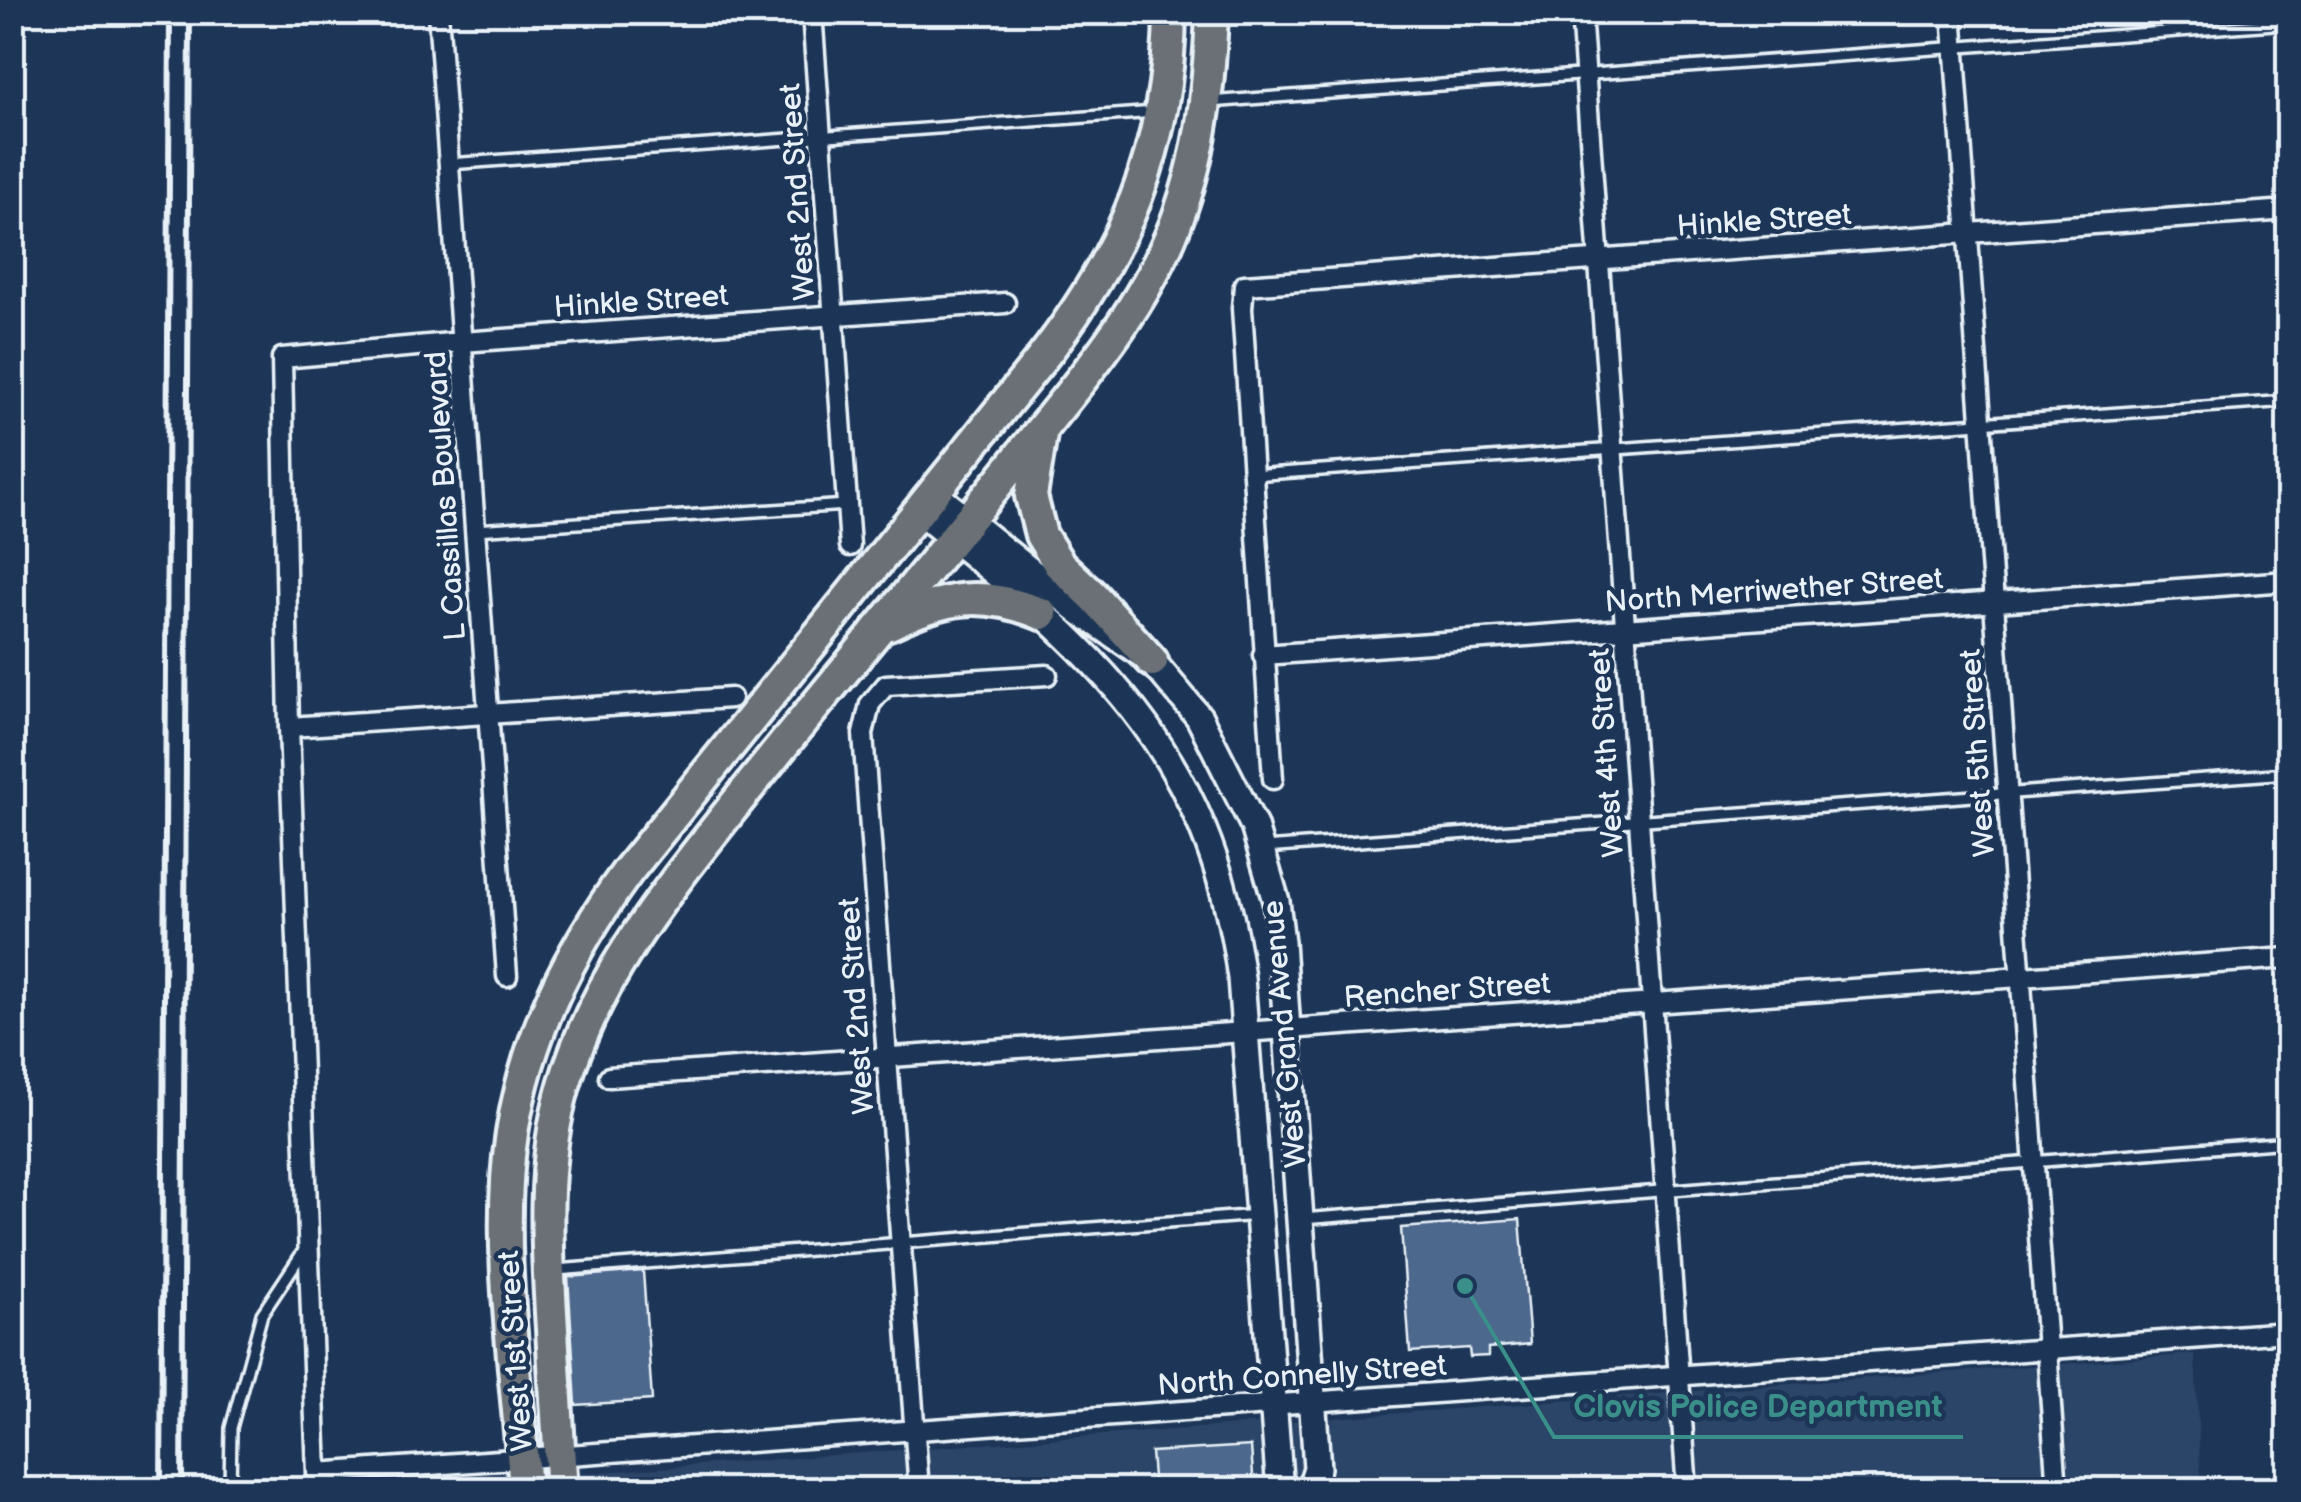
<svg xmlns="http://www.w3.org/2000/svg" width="2301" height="1502" font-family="'Balsamiq Sans',sans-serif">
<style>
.built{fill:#2c4467}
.building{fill:#4e678d;stroke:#e8f1f8;stroke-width:2.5}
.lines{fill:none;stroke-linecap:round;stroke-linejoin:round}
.service-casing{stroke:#e8f1f8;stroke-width:16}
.minor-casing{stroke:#e8f1f8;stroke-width:25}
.secondary-casing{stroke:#e8f1f8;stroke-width:32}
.trunk-casing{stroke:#e8f1f8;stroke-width:38}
.service{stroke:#1d3557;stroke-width:9}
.minor{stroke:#1d3557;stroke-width:18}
.secondary{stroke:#1d3557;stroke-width:25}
.trunk{stroke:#6b7074;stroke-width:30}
.rail{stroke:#e8f1f8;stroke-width:6}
.labels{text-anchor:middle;stroke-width:9;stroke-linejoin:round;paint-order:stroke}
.street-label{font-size:30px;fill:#e8f1f8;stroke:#1d3557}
.leader{fill:none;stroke:#3a8f8a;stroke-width:4}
.callout-dot{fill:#3a8f8a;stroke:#1d3557;stroke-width:4}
.callout-label{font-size:32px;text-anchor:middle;font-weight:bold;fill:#3a8f8a;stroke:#1d3557;stroke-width:9;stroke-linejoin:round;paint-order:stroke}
</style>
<rect width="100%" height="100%" fill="#1d3557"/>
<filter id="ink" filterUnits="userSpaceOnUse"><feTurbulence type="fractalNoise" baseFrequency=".01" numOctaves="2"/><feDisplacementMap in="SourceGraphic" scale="20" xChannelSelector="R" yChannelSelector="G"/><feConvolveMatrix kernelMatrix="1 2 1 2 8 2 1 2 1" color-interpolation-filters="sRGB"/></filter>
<g filter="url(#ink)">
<path class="built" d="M2195 1354 2201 1489 578 1490 577 1474Z"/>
<g class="building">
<path d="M1520 1219 1530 1344 1488 1348V1356L1470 1357 1469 1348 1410 1352 1401 1228Z"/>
<path d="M643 1271 652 1400 576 1405 568 1277Z"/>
<path d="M1251 1446 1254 1490H1154L1151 1452Z"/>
</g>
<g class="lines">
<defs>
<g id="service">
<path d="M1209 102 2288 23"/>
<path d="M449 164 1155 112"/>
<path d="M1252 475 2288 401"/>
<path d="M475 530 847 505"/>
<path d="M1264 848C1605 820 1947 801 2288 773"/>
<path d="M1302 1219 2288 1142"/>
<path d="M556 1270 1258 1215"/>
<path d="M230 1490 231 1428 262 1314 305 1249"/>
</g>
<g id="minor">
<path d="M438 12 507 976"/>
<path d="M812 12 850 546"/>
<path d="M1581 12 1687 1490"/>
<path d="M1952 12 2057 1490"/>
<path d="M1005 303 462 342 282 358 289 727 317 1473 2288 1332"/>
<path d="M1263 655 2288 581"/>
<path d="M289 727 731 698"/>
<path d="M1273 779 1242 308 1244 285 2288 210"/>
<path d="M609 1077 2288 958"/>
<path d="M919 1490 863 734 870 704 886 685 1047 675"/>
</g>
<g id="secondary">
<path d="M933 493 1081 612 1152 661 1199 717 1254 826 1276 901 1281 942 1317 1468 1310 1490"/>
<path d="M919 511C1092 649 1210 746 1241 978L1279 1478 1285 1490"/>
</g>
<g id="trunk">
<path d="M1041 434 1031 496 1041 535 1059 564 1093 596 1152 661"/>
<path d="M889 624C946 596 982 590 1042 614"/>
<path d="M525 1490C517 1378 495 1242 512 1133 527 1035 570 950 628 871L1039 362C1123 255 1169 150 1170 12"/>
<path d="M562 1490C558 1436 555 1383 552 1329 547 1248 541 1164 564 1085 595 979 662 897 729 812 824 693 923 578 1018 458 1070 393 1129 327 1164 251 1199 177 1209 94 1212 12"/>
</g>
</defs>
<use href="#service" class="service-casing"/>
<use href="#minor" class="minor-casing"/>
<use href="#secondary" class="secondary-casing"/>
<use href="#trunk" class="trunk-casing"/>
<use href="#service" class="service"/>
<use href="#minor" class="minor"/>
<use href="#secondary" class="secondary"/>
<use href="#trunk" class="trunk"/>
<g class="rail">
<path d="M161 1490 170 12"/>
<path d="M182 1490 190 12"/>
</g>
</g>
</g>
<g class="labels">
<g class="street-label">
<text transform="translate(797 192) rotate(-94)" y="10">West 2nd Street</text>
<text transform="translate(1764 220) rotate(-4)" y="10">Hinkle Street</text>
<text transform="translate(641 301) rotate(-4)" y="10">Hinkle Street</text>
<text transform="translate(445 496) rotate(-94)" y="10">L Cassillas Boulevard</text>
<text transform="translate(1774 590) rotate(-4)" y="10">North Merriwether Street</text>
<text transform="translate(1606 753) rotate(-94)" y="10">West 4th Street</text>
<text transform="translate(1977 753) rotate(-94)" y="10">West 5th Street</text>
<text transform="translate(1447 990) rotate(-4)" y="10">Rencher Street</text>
<text transform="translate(856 1006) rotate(-94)" y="10">West 2nd Street</text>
<text transform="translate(1284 1034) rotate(-95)" y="10">West Grand Avenue</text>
<text transform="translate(515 1351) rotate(-94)" y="10">West 1st Street</text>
<text transform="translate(1302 1375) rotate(-4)" y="10">North Connelly Street</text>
</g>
</g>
<path class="leader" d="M1465 1286L1554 1437H1963"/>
<circle class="callout-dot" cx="1465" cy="1286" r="10"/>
<g class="callout-label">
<text x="1758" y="1417">Clovis Police Department</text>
</g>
<rect width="2301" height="1502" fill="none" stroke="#1d3557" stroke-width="50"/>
<rect x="25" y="25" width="2251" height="1452" fill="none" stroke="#e8f1f8" stroke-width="4" filter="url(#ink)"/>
</svg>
